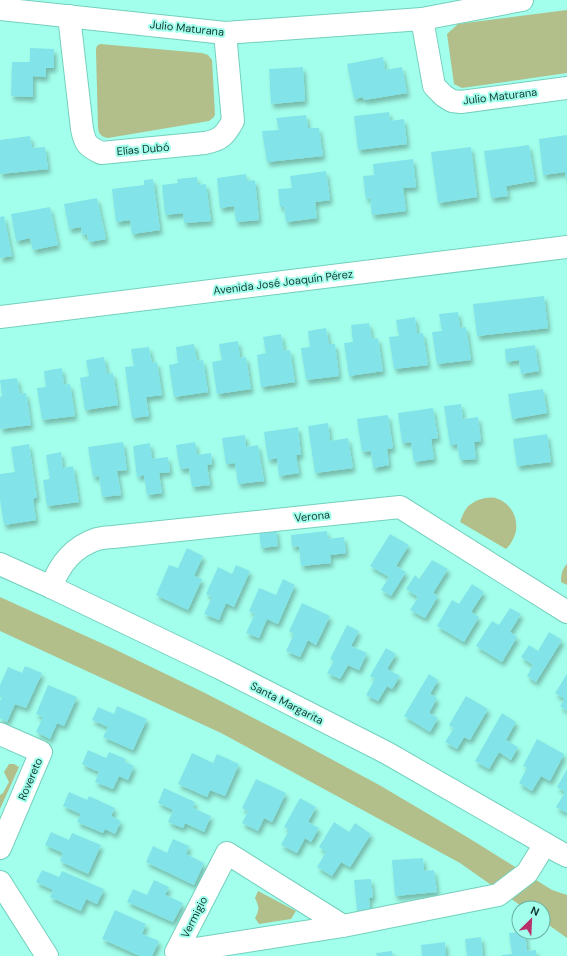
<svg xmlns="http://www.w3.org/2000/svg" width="567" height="956" font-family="'DM Sans',sans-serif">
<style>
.green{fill:#b2bf8b}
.building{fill:#82e4e8;filter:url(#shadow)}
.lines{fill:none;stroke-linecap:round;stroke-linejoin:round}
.street-casing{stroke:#74d0bd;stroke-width:24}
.secondary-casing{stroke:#74d0bd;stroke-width:24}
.street{stroke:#fff;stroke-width:22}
.secondary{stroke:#fff;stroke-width:22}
.labels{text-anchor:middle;stroke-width:4;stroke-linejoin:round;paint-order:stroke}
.street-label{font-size:11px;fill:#103831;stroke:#a2ffeb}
</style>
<defs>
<filter id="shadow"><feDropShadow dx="2.5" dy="4.5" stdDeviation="2" flood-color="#0004"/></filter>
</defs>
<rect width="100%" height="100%" fill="#a2ffeb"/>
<g class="green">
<path d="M567 10V73L462 88 454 84 447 34 458 24Z"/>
<path d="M100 44 202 53 208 55 212 60 215 114 214 117 209 121 108 138C102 137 99 135 98 128L96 51C96 47 97 45 100 44Z"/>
<path d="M485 498C488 498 492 497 495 498 514 503 522 525 512 541 511 544 508 547 506 549L460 522C465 507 470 502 485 498Z"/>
<path d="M567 564V585L561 582C561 575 562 569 567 564Z"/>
<path d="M0 597 110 647 203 692 294 739 381 786 467 837 552 890 567 895V938L543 921V908H524L460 863 221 733 0 631Z"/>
<path d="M9 764H14L19 767 0 809V795L3 793 9 782 4 772Z"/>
<path d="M258 891 296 911 291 919 259 924 255 918C260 909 259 907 255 898Z"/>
</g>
<g class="building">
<path d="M30 48 54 49V68H46V77L33 76V97L11 96 12 62H30Z"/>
<path d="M383 57 385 70 402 67 407 93 364 100 363 97 354 99 347 64Z"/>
<path d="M303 67 305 101 271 104 269 69Z"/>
<path d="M389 112 390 121 404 119 407 144 358 150 354 116Z"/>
<path d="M306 115 308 128H319L323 156 267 162 262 131 279 130 276 118Z"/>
<path d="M567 135V180H566L565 172 543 175 539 139Z"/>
<path d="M30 136 32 148 45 147 48 169 0 174V140Z"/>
<path d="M529 145 535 181 506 186 508 196 491 198 484 151Z"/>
<path d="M471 147 477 197 438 203 431 152Z"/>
<path d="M413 159 416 187 403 188 406 211 372 215 370 198 366 199 363 176 374 175 373 164Z"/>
<path d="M326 171 330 200 315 202 317 218 286 222 284 207H280L278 189 292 188 290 176Z"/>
<path d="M246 174 247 181 255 180 259 220 236 222 234 206 220 208 217 178Z"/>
<path d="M197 177 198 185 206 184 211 221 184 223 183 213 165 215 162 185 178 183 177 179Z"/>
<path d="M153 179 160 230 132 234 130 220 116 222 112 189 144 185V180Z"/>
<path d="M97 198 106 239 89 242 87 234 82 235 81 227 69 229 64 204Z"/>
<path d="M50 207 58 245 33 250 30 238 16 241 11 214Z"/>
<path d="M4 216 12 256 0 258V217Z"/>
<path d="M544 296 548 328 477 336 473 304Z"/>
<path d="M458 312 460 328 466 327 471 360 437 364 432 332 442 331 439 314Z"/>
<path d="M415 317 417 333H423L428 365 394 369 389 337 399 336 396 320Z"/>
<path d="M369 323 372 339 378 338 383 371 349 376 344 343 353 342 351 325Z"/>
<path d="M326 328 329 344H335L339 376 306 380 301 348 310 347 308 331Z"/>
<path d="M281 334 284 351 290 350 295 382 261 387 257 355 266 353 263 337Z"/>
<path d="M238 341 240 358 246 357 251 389 217 394 212 362 222 360 219 344Z"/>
<path d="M194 344 197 361 203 360 208 392 174 397 169 365 178 363 176 347Z"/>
<path d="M535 345 539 371 521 374 519 360 506 362 505 349Z"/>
<path d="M149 347 152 363 157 362 162 395 146 397 149 416 132 418 125 367 134 366 131 349Z"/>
<path d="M104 357 107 374 113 373 118 405 85 410 80 378 89 376 86 360Z"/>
<path d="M62 368 64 385 70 384 75 416 42 420 37 388 46 387 44 371Z"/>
<path d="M17 378 20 394 26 393 31 425 0 429V397L2 396 0 380Z"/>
<path d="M543 389 547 413 512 419 508 394Z"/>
<path d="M461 404 463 419 478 417 481 441 474 442 476 459 460 460 457 444 450 445 444 406Z"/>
<path d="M433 408 438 438 431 439 434 459 414 462 411 442 402 443 398 413Z"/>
<path d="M388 415 393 448 387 449 389 465 373 468 371 451 362 452 357 419Z"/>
<path d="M328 423 330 441 348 438 353 468 315 473 308 426Z"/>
<path d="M298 427 301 455H296L299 473 279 476 277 458 268 460 264 432Z"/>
<path d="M547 434 551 462 517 466 513 439Z"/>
<path d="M245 435 246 447 258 445 264 481 238 484 235 463 226 464 222 438Z"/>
<path d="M123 442 127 470 117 471 121 495 102 497 99 476 93 477 88 447Z"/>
<path d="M195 442 197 455 211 453 212 464 207 465 210 485 192 487 189 468 180 469 176 445Z"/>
<path d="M150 443 152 459 168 457 170 472 159 473 162 493 147 495 144 475 137 477 133 446Z"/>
<path d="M29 444 37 497 33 499 36 520 4 525 0 499V474L15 472 11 447Z"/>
<path d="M61 452 63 468 73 466 79 502 47 506 43 480 50 479 46 455Z"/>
<path d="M276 529 278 546 261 548 259 530Z"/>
<path d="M327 531 328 539 344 537 346 553 330 555 331 563 301 566 299 546 292 547 291 535Z"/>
<path d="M390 534 409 545 396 566 406 572 391 596 381 590 389 577 370 566Z"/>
<path d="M187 548 203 556 194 576 202 579 188 610 156 595 169 565 178 568Z"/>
<path d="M432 560 448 569 433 593 438 596 425 618 410 610 418 597 406 589 415 575 419 579Z"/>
<path d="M236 565 250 571 234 607 226 603 219 620 204 614 212 597 206 594 218 567 232 574Z"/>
<path d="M283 579 295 585 278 624 267 619 259 638 246 633 255 614 249 611 259 588 276 595Z"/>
<path d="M472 584 484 592 471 612 479 617 464 642 437 626 452 600 459 604Z"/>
<path d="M302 603 330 616 316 645 308 640 300 657 286 651 294 634 289 631Z"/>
<path d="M510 608 521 614 510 632 517 637 502 662 476 646 492 621 499 625Z"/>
<path d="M347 625 359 631 351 646 367 653 359 670 348 665 340 679 327 673 334 661 330 659Z"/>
<path d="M549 632 562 640 536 682 527 676 533 665 521 657 529 645 538 651Z"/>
<path d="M386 648 396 654 387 669 400 676 392 689 387 686 378 701 366 695 375 679 370 676Z"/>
<path d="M25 666 42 673 26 708 15 704 7 722 0 718V701L2 697H0V685L8 667 22 673Z"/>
<path d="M429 674 438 680 430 694 437 698 429 713 438 718 430 732 404 716Z"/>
<path d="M567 674V711L560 706 565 699 555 693Z"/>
<path d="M48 685 77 697 64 726 57 723 50 739 36 732 43 717 36 714Z"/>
<path d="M466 696 488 709 470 740 464 737 457 749 445 742 454 728 449 725Z"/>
<path d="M117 706 147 719 133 750 103 737 108 727 92 720 98 707 114 714Z"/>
<path d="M502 713 516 722 506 740 518 747 511 760 499 752 489 769 475 761Z"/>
<path d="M537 739 564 754 550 781 541 776 532 791 519 783 527 768 523 766Z"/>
<path d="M88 750 106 758 109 752 126 759 125 762 134 766 128 780 119 776 113 789 95 782 99 772 82 764Z"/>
<path d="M192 753 213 763 217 754 239 764 225 796 210 790 207 797 178 784Z"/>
<path d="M567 769V813L556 807 565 792 557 787Z"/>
<path d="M256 779 286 793 272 822 264 818 258 831 242 823 248 811 242 808Z"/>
<path d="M164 788 195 802 193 808 211 816 204 832 185 823 183 828 168 822 173 810 158 803Z"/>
<path d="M69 792 87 800 89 796 115 808 111 816 121 821 115 834 105 829 103 833 77 822 81 814 63 806Z"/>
<path d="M300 798 316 807 308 822 319 828 311 842 305 838 297 853 281 845 289 830 284 827Z"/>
<path d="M334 822 349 832 355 823 371 834 350 867 341 862 332 876 317 867 326 852 319 847Z"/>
<path d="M51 832 69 840 72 833 101 845 88 874 60 861 63 853 45 845Z"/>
<path d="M173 839 189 846 186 854 204 863 194 885 146 862 153 846 167 853Z"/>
<path d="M423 858 424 871 434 870 437 892 395 896 392 860Z"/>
<path d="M42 870 59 877 62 871 104 889 97 904 86 899 81 911 50 897 53 890 36 882Z"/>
<path d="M371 879 373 897 369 898 370 909 357 910 354 880Z"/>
<path d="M154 880 169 887 165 895 183 903 173 922 127 902 133 889 147 895Z"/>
<path d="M115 910 146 924 142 934 159 941 152 956H140L102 939Z"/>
<path d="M525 932 527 951 536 950V956H502V955L512 954 509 933Z"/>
<path d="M481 937 483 956H467L465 939Z"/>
<path d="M445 942 446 956H422L421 945Z"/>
<path d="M392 951 393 956H377L376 953Z"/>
</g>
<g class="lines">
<defs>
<g id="street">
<path d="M0 9 225 33 422 19 522 0"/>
<path d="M69 16 82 129C85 144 87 146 101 153L205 143C221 140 225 135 233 121L225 33"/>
<path d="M422 19 434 86 444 96 452 101 461 102 567 88"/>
<path d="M0 564 51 587 220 668 387 753 561 853 567 856"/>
<path d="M51 587C60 564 73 547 97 539 102 538 108 537 113 537L400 507 567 612"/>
<path d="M0 734 41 752 0 848"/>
<path d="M0 882 47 956"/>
<path d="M343 926 227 853 176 952 343 926 498 895 527 873 545 844"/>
</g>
<path id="secondary" d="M0 317 567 247"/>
</defs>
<use href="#street" class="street-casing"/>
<use href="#secondary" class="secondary-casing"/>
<use href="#street" class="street"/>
<use href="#secondary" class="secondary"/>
</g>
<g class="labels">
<g class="street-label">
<text transform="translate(187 28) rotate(6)" y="4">Julio Maturana</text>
<text transform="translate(500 96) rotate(-7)" y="4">Julio Maturana</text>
<text transform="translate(143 149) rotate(-5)" y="4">Elías Dubó</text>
<text transform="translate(283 282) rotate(-7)" y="4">Avenida José Joaquín Pérez</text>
<text transform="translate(312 516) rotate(-6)" y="4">Verona</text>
<text transform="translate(287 703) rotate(27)" y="4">Santa Margarita</text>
<text transform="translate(30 779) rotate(-67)" y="4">Rovereto</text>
<text transform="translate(194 917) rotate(-63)" y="4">Vermigio</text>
</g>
</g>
<g transform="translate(531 920) rotate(24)"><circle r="19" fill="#a2ffeb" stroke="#68afa1"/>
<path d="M0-3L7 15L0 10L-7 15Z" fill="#b92f6a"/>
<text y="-6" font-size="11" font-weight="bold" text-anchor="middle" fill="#103831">N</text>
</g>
</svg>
